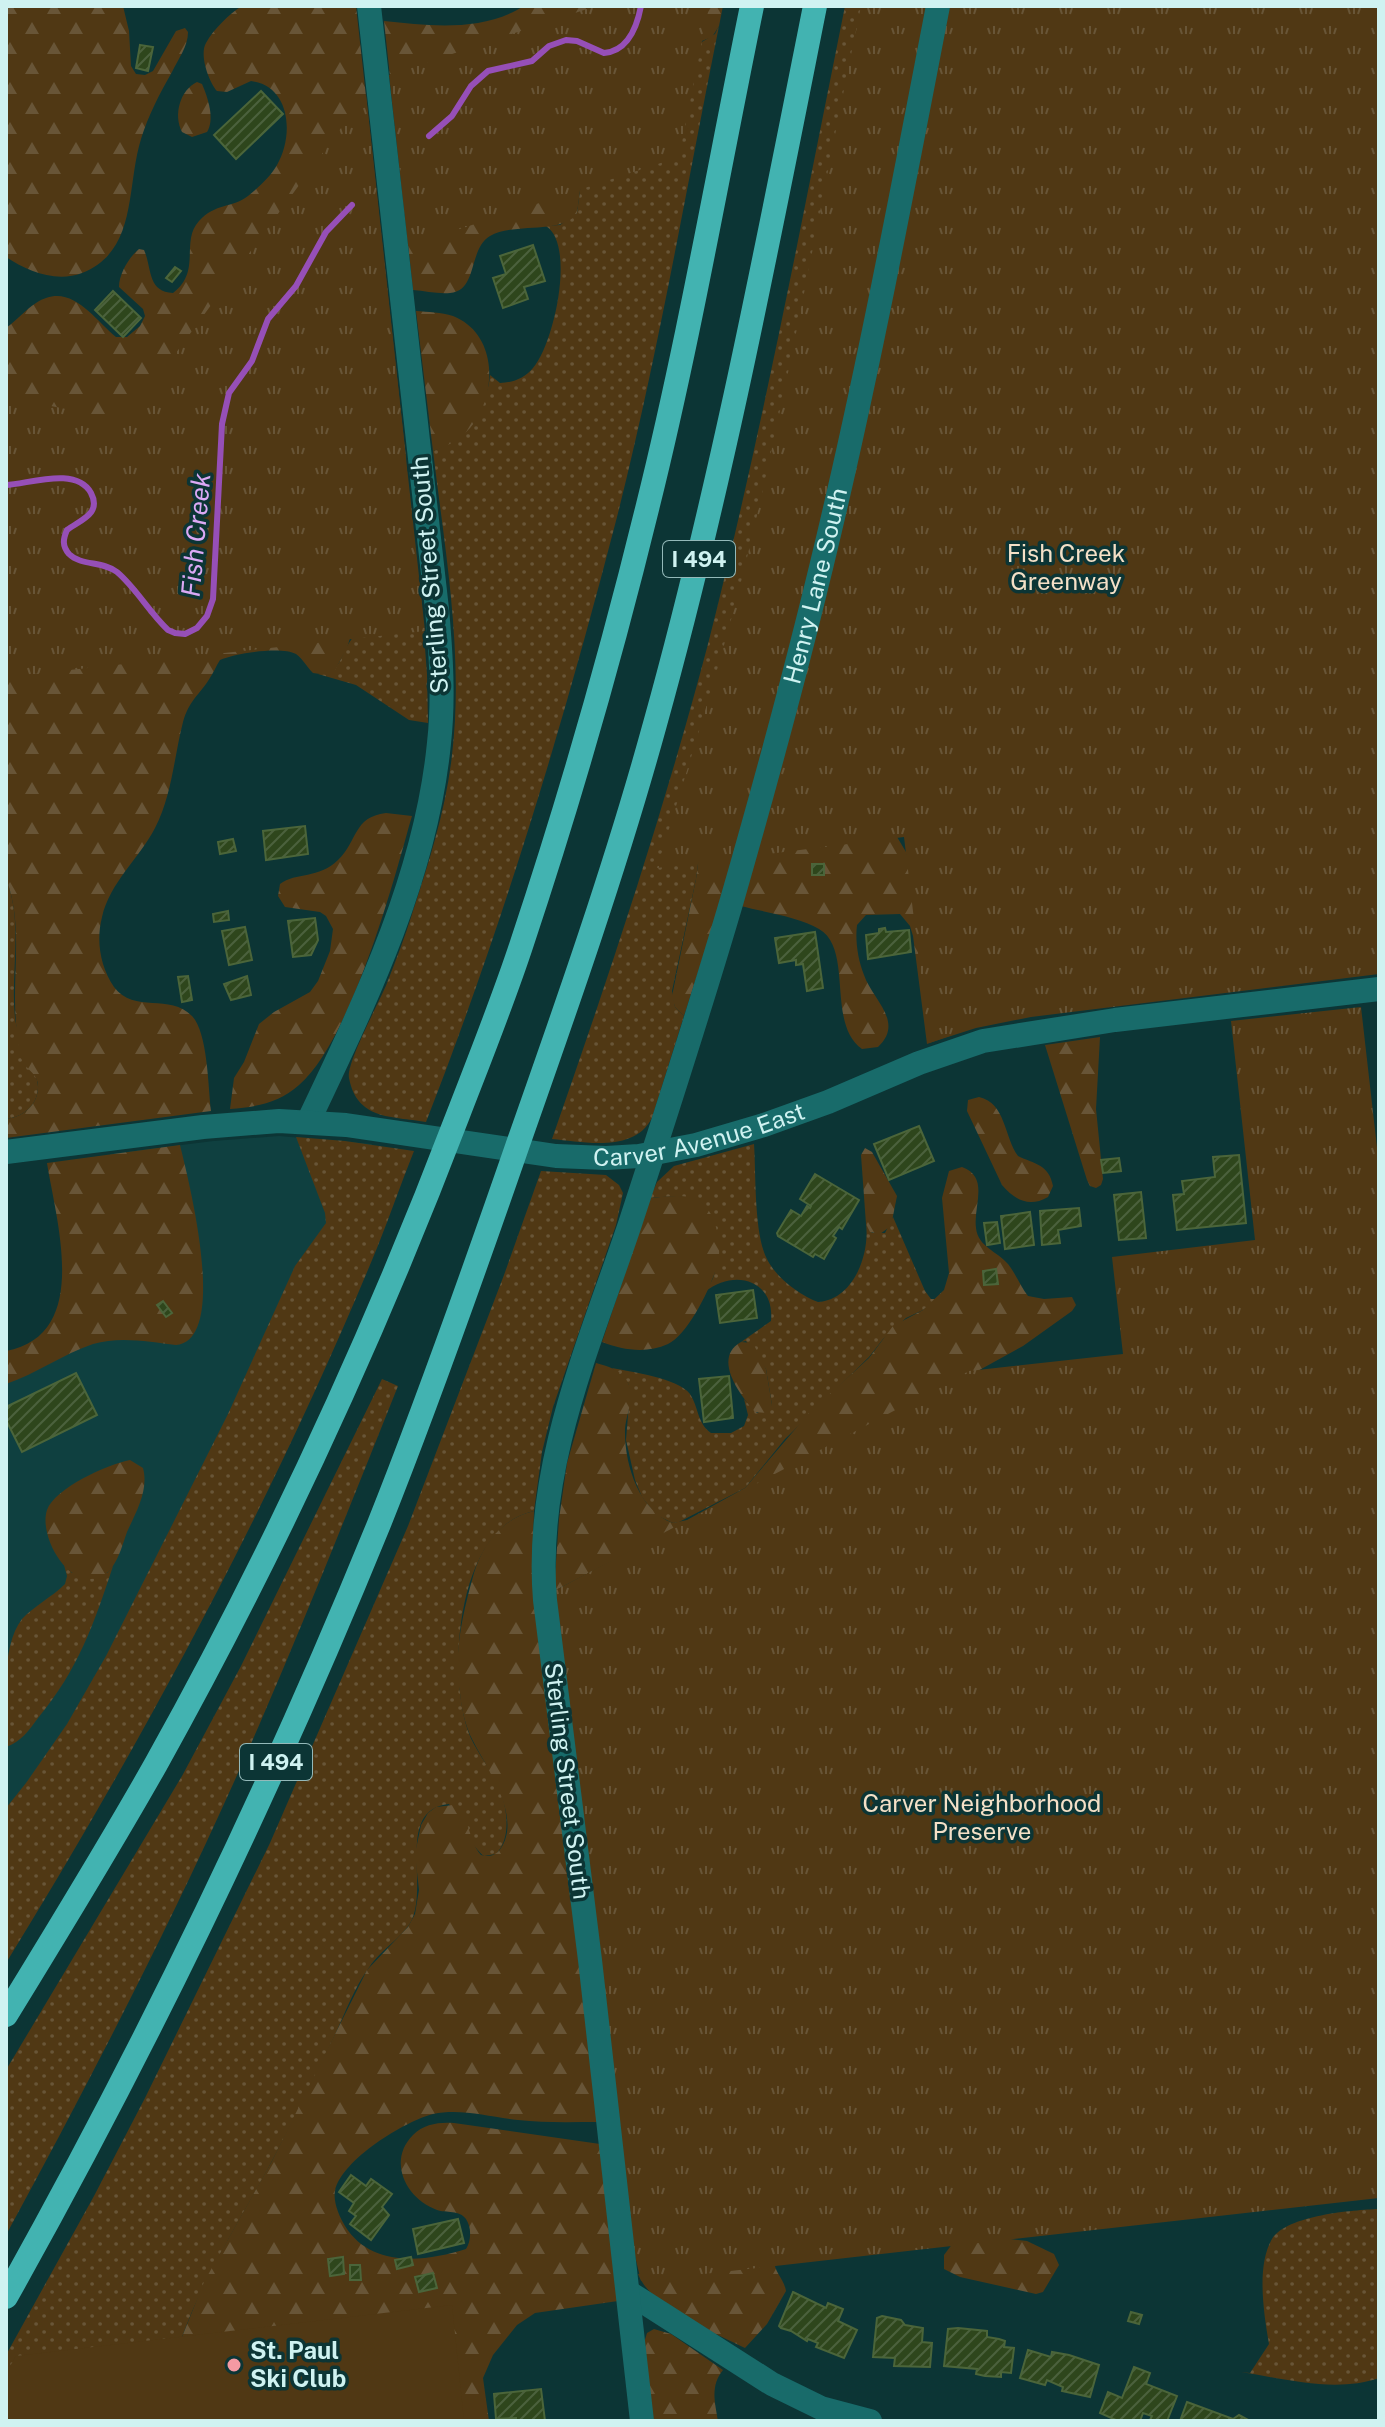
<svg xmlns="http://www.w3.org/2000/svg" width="1385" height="2427" font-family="'Public Sans',sans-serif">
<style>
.built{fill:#0f4040}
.grass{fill:url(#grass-dots)}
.forest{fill:url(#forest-firs)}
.park{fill:url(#park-tufts)}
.garden{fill:#503814}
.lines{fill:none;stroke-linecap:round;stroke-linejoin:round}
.stream{stroke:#964fb7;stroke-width:6}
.building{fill:url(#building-hatch);stroke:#4b653a;stroke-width:2}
.minor{stroke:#186b6a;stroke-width:24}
.highway{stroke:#42b3b1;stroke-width:24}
.poi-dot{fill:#f49aa3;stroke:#0c3535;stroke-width:3}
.labels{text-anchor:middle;stroke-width:7;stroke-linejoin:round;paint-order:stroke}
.shield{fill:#0c3535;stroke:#94b9b9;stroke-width:2}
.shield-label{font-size:22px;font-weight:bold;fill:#cff2f1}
.park-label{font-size:24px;fill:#f4e0c7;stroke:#0c3535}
.street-label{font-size:24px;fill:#cff2f1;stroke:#0c3535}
.poi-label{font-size:24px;font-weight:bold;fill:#cff2f1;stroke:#0c3535;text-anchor:start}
.water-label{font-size:26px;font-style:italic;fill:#dba9f5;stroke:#0c3535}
</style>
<defs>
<pattern id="grass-dots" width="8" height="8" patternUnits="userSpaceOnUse" patternTransform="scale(2)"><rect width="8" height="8" fill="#503814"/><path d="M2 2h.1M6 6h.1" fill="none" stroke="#685537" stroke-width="1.8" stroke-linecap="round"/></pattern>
<pattern id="forest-firs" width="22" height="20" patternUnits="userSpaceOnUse" patternTransform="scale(2)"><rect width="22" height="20" fill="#503814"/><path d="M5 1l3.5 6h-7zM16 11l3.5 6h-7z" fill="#685537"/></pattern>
<pattern id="park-tufts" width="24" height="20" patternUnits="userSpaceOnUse" patternTransform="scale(2)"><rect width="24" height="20" fill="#503814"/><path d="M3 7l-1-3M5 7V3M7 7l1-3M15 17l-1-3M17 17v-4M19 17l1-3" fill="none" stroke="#685537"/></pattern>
<pattern id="building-hatch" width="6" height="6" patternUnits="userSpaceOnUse" patternTransform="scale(2)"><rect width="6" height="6" fill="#2e461c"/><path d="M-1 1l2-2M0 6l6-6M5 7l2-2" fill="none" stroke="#4b613d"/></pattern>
</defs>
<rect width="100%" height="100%" fill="#0c3535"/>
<path class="built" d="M279 1136 372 1144 6 1926V1367L129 1307 110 1154 214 1141Z"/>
<g class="grass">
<path d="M845 6H927L707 796 696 879 672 991 675 1007 684 1016 652 1118C634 1153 584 1142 552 1139 609 976 664 811 708 644 762 433 802 219 845 6Z"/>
<path d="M719 26C686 190 658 355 617 517 564 722 503 925 426 1122 391 1116 357 1120 349 1078 346 1063 380 1001 387 983 396 960 405 937 412 914 429 862 446 809 452 755 464 654 445 551 433 451 462 441 488 406 490 375L500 383C512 383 525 378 533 368 554 344 576 245 546 226L560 225 577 213 585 153 626 88 715 34Z"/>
<path d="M421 595 427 674 428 723 409 720 356 685 318 674C341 675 340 654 351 640 357 631 409 603 421 595Z"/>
<path d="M6 878C24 925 10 971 15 1018 17 1038 39 1073 38 1088 37 1106 23 1117 6 1119Z"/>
<path d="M296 1137 345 1141 414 1151C401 1183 390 1216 377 1248 275 1496 147 1734 6 1963V1808L26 1783 67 1724 106 1656 228 1414 295 1266 326 1223 325 1213Z"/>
<path d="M754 1144C756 1174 754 1231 766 1257 774 1276 799 1295 818 1302 853 1300 870 1255 866 1224L872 1233H885L893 1217 925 1291 931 1299H937L923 1310 906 1318 883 1339 869 1357 785 1439 745 1488 679 1522 673 1523 656 1515 642 1497 635 1480 626 1440 630 1391 628 1383 612 1368C631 1372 678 1378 690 1394 699 1408 697 1423 711 1433H731L744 1426 748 1415 744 1399 757 1413 772 1405 766 1369 746 1341 741 1342 771 1321C775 1280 734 1268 705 1292 708 1287 713 1280 714 1275 718 1260 714 1210 700 1202 687 1194 664 1197 650 1198L657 1182 674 1166Z"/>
<path d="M541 1171 606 1175 619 1185 623 1193 616 1225 553 1407 542 1452 534 1511C457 1527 447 1670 468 1731 476 1754 496 1773 502 1796 508 1814 510 1840 496 1854L484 1856C474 1850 457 1817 449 1804 391 1810 435 1897 406 1929 394 1943 378 1953 368 1969 353 1990 344 2016 333 2039 314 2079 294 2119 273 2159 242 2218 205 2273 182 2337L6 2421V2355L94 2196 145 2098 270 1843 408 1526 504 1275Z"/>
<path d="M382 1379 398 1386C354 1496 310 1607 263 1716 187 1893 98 2066 6 2235V2070L182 1776 241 1666Z"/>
<path d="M64 1565 72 1573H107L113 1566C94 1624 78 1670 38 1718 29 1730 21 1742 6 1747 6 1710 0 1647 22 1619 34 1606 52 1597 65 1584L67 1576Z"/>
<path d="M1379 2209V2378C1336 2393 1285 2379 1241 2372L1250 2373 1269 2344C1264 2315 1256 2266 1272 2239 1287 2215 1353 2210 1379 2209Z"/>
</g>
<g class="forest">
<path d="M6 6H123L129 31 131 66 136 74 145 75 153 71 176 31 185 28 188 32C188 47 178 59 172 72 160 93 148 116 141 139 126 187 138 251 82 273 56 283 27 271 6 257Z"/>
<path d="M242 6H356L406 458 347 648 335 670 327 675 313 673C307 667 303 659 296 654 282 646 235 653 220 660 216 666 213 674 208 681 198 696 189 701 183 722 174 757 172 795 155 828 139 859 110 882 102 917 96 941 100 966 114 987 134 1014 170 993 192 1016 208 1033 208 1087 211 1111L6 1138V1119C23 1117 37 1106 38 1088 39 1075 29 1072 23 1062 18 1054 18 1042 17 1032 10 980 25 928 6 878V328C17 320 25 310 36 303 70 280 94 319 116 337H127L140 326 145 316 143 309 119 287C119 274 129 257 139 249L144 250C152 267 147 292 173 293 202 271 180 242 199 221 215 203 233 208 248 196 258 188 271 176 277 165 294 136 291 86 251 81L227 92 217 91C209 82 199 55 206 43 213 30 229 14 242 6Z"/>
<path d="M524 6H723L719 26 712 37 684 48 585 153 577 213C563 235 513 222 490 236 468 249 478 291 450 293 438 294 425 291 413 290L384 21C431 26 482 32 524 6Z"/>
<path d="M197 82 202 84C208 98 215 119 207 132L192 137 182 132C173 115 180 90 197 82Z"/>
<path d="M416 311C428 312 441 312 453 316 496 333 498 390 474 423 464 437 449 446 433 451Z"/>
<path d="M769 730 718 910 684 1016 675 1007 672 996 696 879 707 796Z"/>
<path d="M788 736 872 795 906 852 952 1035 927 1044 913 936 910 926 900 914 866 915 857 925C855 941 858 960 864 975 872 999 905 1022 878 1047L862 1049C826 1024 854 949 819 929 800 917 763 912 741 906Z"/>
<path d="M386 813 412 816 409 826C391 892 349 1042 299 1085 279 1103 256 1107 230 1109L234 1078 244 1062 259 1024 274 1012 310 992 318 981 330 951 333 929 326 916 320 912 285 907 278 896 280 884C296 872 319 879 338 860 358 841 353 817 386 813Z"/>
<path d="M1100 1037 1096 1109 1103 1179 1101 1185 1096 1188 1090 1186 1087 1180 1045 1045Z"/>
<path d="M979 1097C1006 1103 1004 1137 1018 1156 1034 1164 1049 1164 1053 1186L1048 1197C1029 1208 1015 1200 1002 1185L967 1111 968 1100Z"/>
<path d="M180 1145C188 1178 230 1340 176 1345 150 1342 120 1336 93 1344 63 1354 36 1374 6 1384V1351C92 1335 56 1221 47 1163Z"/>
<path d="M865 1148 872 1152 897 1196 891 1226 880 1234 870 1232 866 1224 861 1155Z"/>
<path d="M962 1167C990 1177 973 1206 976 1228 978 1247 997 1251 1008 1264 1016 1274 1020 1286 1028 1296L1044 1299 1072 1297 1076 1305 1072 1311 1023 1346 965 1378 554 1591 559 1519 567 1463 596 1363C607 1366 621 1370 627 1381 636 1397 626 1413 625 1429 624 1464 639 1511 673 1523L687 1520 745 1488 809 1413 869 1358 893 1326 923 1310 944 1290 949 1273 942 1198 949 1171Z"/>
<path d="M650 1198C664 1197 685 1193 698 1200 716 1210 722 1244 718 1262 713 1284 688 1335 668 1344 646 1354 623 1350 602 1342Z"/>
<path d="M741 1342 753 1343 766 1369 772 1405 767 1413 755 1412C740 1395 712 1358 741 1342Z"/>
<path d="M130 1460 143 1468C149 1490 136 1512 127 1532 122 1546 117 1567 104 1575 71 1595 38 1537 47 1510 55 1488 108 1464 130 1460Z"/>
<path d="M534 1511 532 1570 535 1608 577 1935 597 2122C571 2122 544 2123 518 2120 490 2117 461 2108 433 2114 405 2121 341 2160 335 2191 333 2202 339 2216 345 2226 371 2268 425 2262 466 2249 471 2241 472 2228 466 2219 460 2210 446 2213 437 2210 406 2199 387 2161 413 2135 424 2124 439 2122 454 2123L600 2144 618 2301 535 2313 517 2325 493 2355 483 2378 489 2421H162L182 2337 204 2282 272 2161 367 1970 408 1927 415 1914 419 1890 415 1854 421 1825 428 1813 436 1807 453 1805C471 1816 467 1839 481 1855 489 1857 496 1856 501 1848 523 1815 483 1763 470 1735 465 1723 461 1707 460 1693 453 1653 463 1612 474 1573 483 1543 503 1518 534 1511Z"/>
<path d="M995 2237 1027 2241 1054 2254 1059 2265 1043 2292 1036 2294 960 2277 944 2269V2255L953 2243Z"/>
<path d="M774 2259C774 2273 784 2278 786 2291L767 2324 745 2348C712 2331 653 2310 638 2274Z"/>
<path d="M654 2329 671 2334 723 2370C710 2386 715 2402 718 2421H652L644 2343 647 2333Z"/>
</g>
<g class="park">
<path d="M596 6H709L679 157 408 246 389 75Z"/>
<path d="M861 6H1379V974L1031 1017 976 1028 929 1043 904 837 657 868C690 760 725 652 751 541 793 364 824 184 861 6Z"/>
<path d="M366 94 425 631 6 677V397L126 421Z"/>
<path d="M1361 1007 1379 1165V2198L641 2281 635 2256 554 1591 969 1371 1123 1354 1112 1257 1255 1240 1231 1021Z"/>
</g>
<path class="garden" d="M452 2305 464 2421H6V2373L16 2356Z"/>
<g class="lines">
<g class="stream">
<path d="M429 136 452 116 471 86 488 71 532 61 549 46 566 40 577 41 604 53C628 51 637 27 641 6"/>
<path d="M6 485C29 484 76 466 91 493 102 514 80 520 67 530 63 539 62 546 69 554 81 566 103 561 117 572 136 588 149 612 168 630L175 633 185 634 197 628 207 616 213 599 222 424 229 393 252 361 268 319 296 286 326 232 352 205"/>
</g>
</g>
<g class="building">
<path d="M140 45 153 47 148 71 136 68Z"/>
<path d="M261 91 283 114 236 159 214 135Z"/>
<path d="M533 245 545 281 524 287 528 299 503 308 493 278 506 274 500 256Z"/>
<path d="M175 267 181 271 172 282 166 278Z"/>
<path d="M113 291 141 318 123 337 95 310Z"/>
<path d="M305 826 308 854 266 860 263 831Z"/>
<path d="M233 839 236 851 220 854 218 842Z"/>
<rect x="812" y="864" width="12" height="11"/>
<path d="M228 911 229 920 214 922 213 914Z"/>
<path d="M315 918 318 940 311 955 293 957 288 921Z"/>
<path d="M245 927 252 960 229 965 222 931Z"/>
<path d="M885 928 886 932 909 930 911 952 868 959 866 935 879 933V929Z"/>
<path d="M815 932 823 988 807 991 803 964 796 965V960L779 963 775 938Z"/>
<path d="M188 976 192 1000 182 1002 178 977Z"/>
<path d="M247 976 251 995 231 1000 224 984Z"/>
<path d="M919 1126 934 1161 889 1180 874 1144Z"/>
<path d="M1239 1155 1246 1223 1177 1230 1173 1195 1184 1194 1182 1181 1215 1177 1213 1157Z"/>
<path d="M1119 1158 1121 1171 1103 1173 1101 1160Z"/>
<path d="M815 1174 859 1200 842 1229 839 1227 833 1236 836 1238 824 1259 815 1254 813 1257 778 1236 777 1233 791 1210 801 1216 807 1206 810 1208 811 1206 800 1199Z"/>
<path d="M1141 1192 1146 1238 1119 1240 1114 1195Z"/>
<path d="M1079 1208 1081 1226 1058 1230 1060 1243 1042 1245 1040 1211Z"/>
<path d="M1030 1212 1034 1245 1005 1249 1001 1216Z"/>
<path d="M997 1222 1000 1243 987 1245 984 1223Z"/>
<path d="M996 1269 998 1284 984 1285 983 1271Z"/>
<path d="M753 1290 757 1318 720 1323 716 1295Z"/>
<path d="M163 1301 172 1313 166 1317 157 1305Z"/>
<path d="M76 1373 97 1415 22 1452 6 1420V1407Z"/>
<path d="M729 1376 733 1418 704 1422 699 1379Z"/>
<path d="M351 2175 366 2186 371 2179 392 2194 382 2207 389 2215 371 2240 350 2224 356 2216 349 2211 354 2203 339 2192Z"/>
<path d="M458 2219 464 2243 418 2254 413 2229Z"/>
<path d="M343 2257 344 2274 330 2276 328 2259Z"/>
<path d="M411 2257 413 2265 397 2269 395 2260Z"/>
<path d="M350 2265H360L361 2280H350Z"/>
<path d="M433 2273 437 2288 419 2292 415 2277Z"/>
<path d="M793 2292 826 2308 828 2303 843 2309 838 2321 857 2330 844 2358 816 2347 818 2343 808 2339 807 2341 791 2331 781 2328 779 2326Z"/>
<path d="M1131 2312 1142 2315 1139 2324 1128 2321Z"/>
<path d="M882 2316 901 2320 905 2325 923 2328 922 2342 932 2343 930 2367 894 2366 895 2358 873 2357 877 2318Z"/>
<path d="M958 2328 987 2331V2337L999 2339 1005 2341 1004 2347 1014 2348 1011 2373 1001 2372V2377L985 2376 976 2374 977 2369 944 2366 948 2329Z"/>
<path d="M1028 2350 1051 2357 1052 2352 1069 2355 1099 2365 1090 2397 1062 2391 1063 2387 1047 2380 1045 2385 1020 2378Z"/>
<path d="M1134 2367 1150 2373 1146 2384 1177 2396 1167 2421H1153L1150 2420 1152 2416 1143 2413 1140 2421H1118L1100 2413 1108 2392 1122 2398Z"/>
<path d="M541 2389 545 2421H516V2418L496 2419 494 2394Z"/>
<path d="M1187 2402 1233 2419 1239 2415 1250 2421H1180Z"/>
</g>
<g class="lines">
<g class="minor">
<path d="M308 1122C365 1002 426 877 439 743 444 699 441 654 437 609L369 6"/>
<path id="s1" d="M6 1152 203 1127 279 1121 346 1125 556 1156 606 1158 639 1156 696 1145 764 1125 828 1102 919 1063 983 1041 1115 1020 1379 989"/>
<path d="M628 2292 772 2384 821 2408 870 2421"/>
<path id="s2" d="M642 2421 590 1960 545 1600C534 1468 589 1346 630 1224 665 1117 700 1009 732 900 770 768 806 635 837 500 875 336 906 171 938 6"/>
</g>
<g class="highway">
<path d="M6 2015C57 1932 108 1849 156 1764 272 1556 373 1338 458 1115 480 1058 503 1001 522 943 570 799 612 652 648 505 689 340 718 172 752 6"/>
<path d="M6 2297C146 2047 271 1789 379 1524 429 1399 474 1271 518 1144 567 1005 616 866 655 724 721 487 767 247 815 6"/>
</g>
</g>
<circle class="poi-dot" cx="234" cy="2365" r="8"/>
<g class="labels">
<g class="shield">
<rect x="663" y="541" width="72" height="36" rx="6"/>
<rect x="240" y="1744" width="72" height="36" rx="6"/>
</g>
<g class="shield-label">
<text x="699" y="567">I 494</text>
<text x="276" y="1770">I 494</text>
</g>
<g class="park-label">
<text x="1066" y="562">Fish Creek<tspan x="1066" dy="28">Greenway</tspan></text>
<text x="982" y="1812">Carver Neighborhood<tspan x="982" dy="28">Preserve</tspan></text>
</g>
<g class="street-label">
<text transform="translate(430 575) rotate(-95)" y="8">Sterling Street South</text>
<text dy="8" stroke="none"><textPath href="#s2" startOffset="1880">Henry Lane South</textPath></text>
<text dy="8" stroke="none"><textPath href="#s1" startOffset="700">Carver Avenue East</textPath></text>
<text transform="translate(567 1781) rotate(83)" y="8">Sterling Street South</text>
</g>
<g class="poi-label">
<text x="250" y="2359">St. Paul<tspan x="250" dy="28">Ski Club</tspan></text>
</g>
<g class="water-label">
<text transform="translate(196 535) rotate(-85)" y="9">Fish Creek</text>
</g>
</g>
<rect width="1385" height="2427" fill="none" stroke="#cff2f1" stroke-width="16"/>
</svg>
